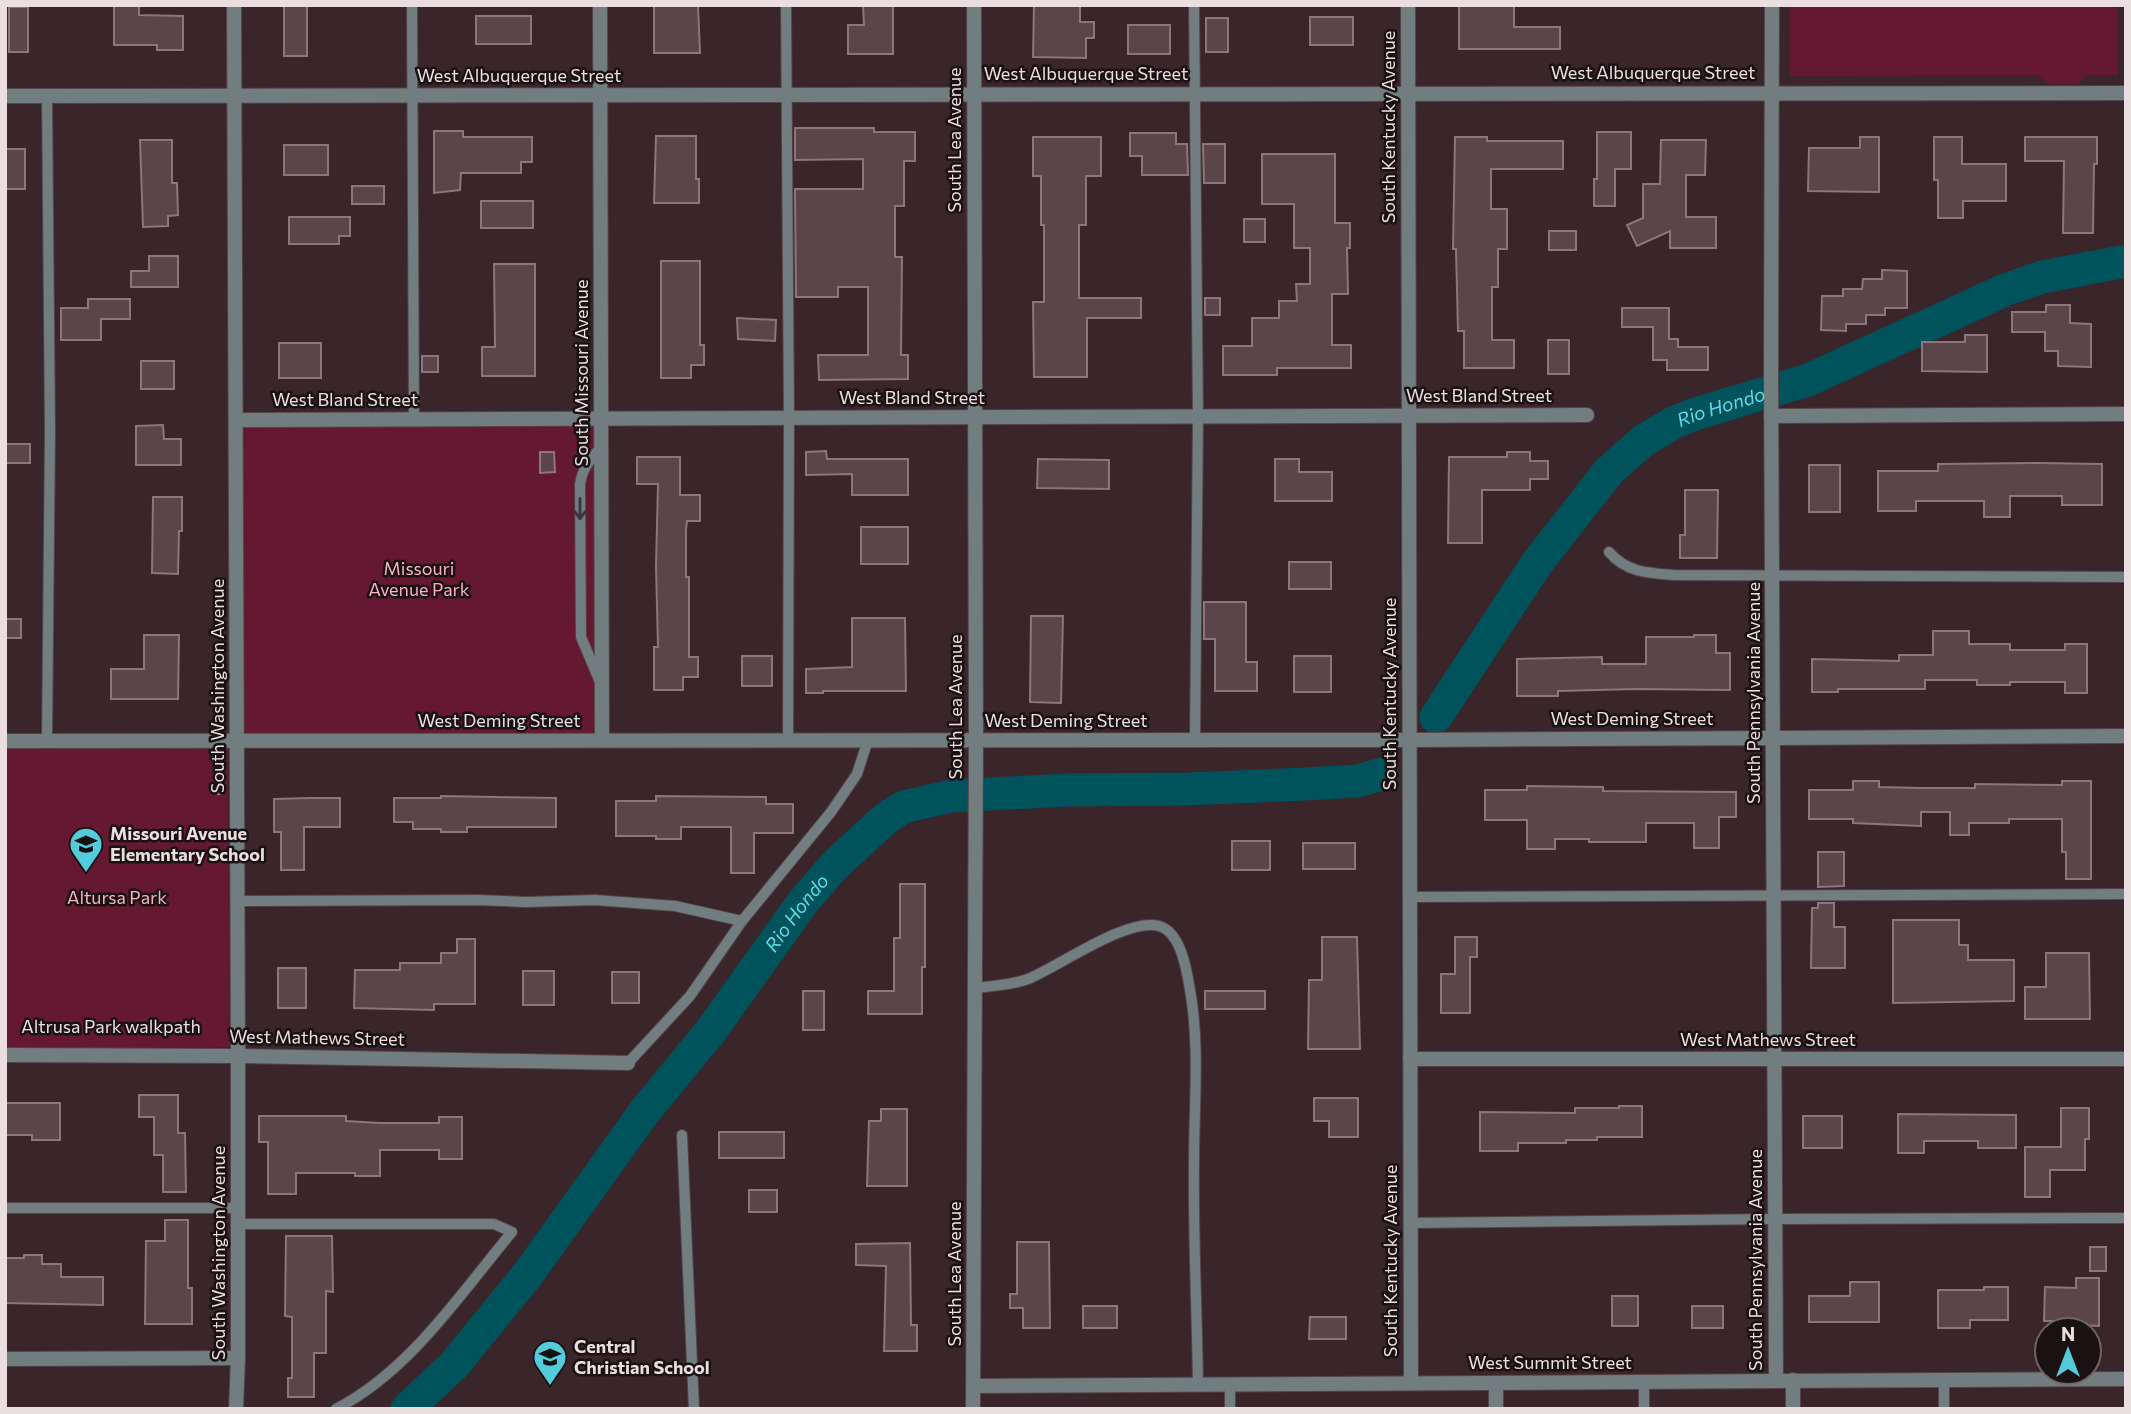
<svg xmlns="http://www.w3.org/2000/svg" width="2131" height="1414" font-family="Commissioner,sans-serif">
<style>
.green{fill:#651831}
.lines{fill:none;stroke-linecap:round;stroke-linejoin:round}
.river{stroke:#00525b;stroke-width:33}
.building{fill:#5b454a;stroke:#8d7579;stroke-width:2}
.service-casing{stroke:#554347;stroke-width:12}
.minor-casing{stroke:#554347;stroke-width:16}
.tertiary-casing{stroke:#554347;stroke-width:16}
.path{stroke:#938386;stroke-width:3.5;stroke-dasharray:7 3.5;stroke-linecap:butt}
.service{stroke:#727d7f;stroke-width:10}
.minor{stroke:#727d7f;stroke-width:14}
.tertiary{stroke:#727d7f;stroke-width:14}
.oneway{stroke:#393739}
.labels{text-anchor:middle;stroke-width:5;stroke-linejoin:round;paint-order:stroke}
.street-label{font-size:18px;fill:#ebdee0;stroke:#1a1113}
.park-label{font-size:18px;fill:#f9b1c0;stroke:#1a1113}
.poi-label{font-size:18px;font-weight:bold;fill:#ebdee0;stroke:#1a1113;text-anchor:start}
.water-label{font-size:19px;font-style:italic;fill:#59dced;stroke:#1a1113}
</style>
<rect width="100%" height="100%" fill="#39252a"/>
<g class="green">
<path d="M1790 5H2118V75H2088L2078 83 2062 84 2048 83 2037 75 1790 76Z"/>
<path d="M601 419 602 740H237V420Z"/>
<path d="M228 748 229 1047 5 1048V749Z"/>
</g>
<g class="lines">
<g class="river">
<path id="s1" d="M1436 717 1537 563 1609 471 1643 441 1673 423 1695 414 1808 380 2005 290 2042 277 2126 261"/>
<path id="s2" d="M407 1409 454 1365 528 1274 645 1111 710 1032 803 902 834 866 885 819 903 807 951 796 1068 790 1187 789 1305 784 1358 781 1382 774"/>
</g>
</g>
<g class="building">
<path d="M114 5H139V15L183 16V50H157V45H114Z"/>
<rect x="284" y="5" width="23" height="51"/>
<path d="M654 5H698L700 53H654Z"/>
<path d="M863 5H893V54H848V25H864Z"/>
<path d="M1034 5H1080V22H1094V38H1086V58L1033 57Z"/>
<path d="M1459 5H1514V27H1560V49H1459Z"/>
<rect x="9" y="7" width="19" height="45"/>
<rect x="476" y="16" width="55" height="28"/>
<rect x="1310" y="17" width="43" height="28"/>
<rect x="1206" y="18" width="22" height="34"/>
<rect x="1128" y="25" width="42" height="29"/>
<path d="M795 128H874V132H915V161H904V206H895V257H902L901 355H908V379L819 380 818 355H868V287H838V297H796L795 189H863V159L795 160Z"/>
<path d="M434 131H463V137H532V162H521V173H461L460 190 434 193Z"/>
<path d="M1597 132H1631V169H1615V206H1594V179H1597Z"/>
<path d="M1130 133H1176V144H1187L1188 175H1142V156H1130Z"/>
<path d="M656 136H696V179H699V203H654Z"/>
<path d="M1033 137H1101V176H1086V225H1079V298H1141V318H1087V377H1034L1033 302H1044V225H1041V176H1033Z"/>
<path d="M1455 137H1487V141H1563V169H1491V209H1507V249H1498V287H1492V340H1514V368H1464V331H1458L1456 249H1453Z"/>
<path d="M1860 137H1879V192L1808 191 1809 148H1860Z"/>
<path d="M1934 137H1962V164H2006V201H1963V218H1938V180H1934Z"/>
<path d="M2025 137H2097V164H2094L2093 233H2063L2064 161H2025Z"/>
<path d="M140 140H172V183H177L178 215 168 216V226L143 227Z"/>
<path d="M1661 140H1706L1705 175H1686V217H1716V248H1670V231L1637 246 1627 225 1643 218V184H1660Z"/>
<path d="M1203 144H1225V183H1204Z"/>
<rect x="284" y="145" width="44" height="30"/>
<rect x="5" y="149" width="20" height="40"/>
<path d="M1262 154H1335V223H1350V248H1347L1348 294H1332V345H1351V368H1277V375H1223V346H1252V318H1279V301H1297L1296 284H1310V248H1294V204H1262Z"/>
<rect x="352" y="186" width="32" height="18"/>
<rect x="481" y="201" width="52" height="27"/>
<path d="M289 217H350V236H339V244H289Z"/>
<rect x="1244" y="219" width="21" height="23"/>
<rect x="1549" y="231" width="27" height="19"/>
<path d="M149 256H178V287H131V271H149Z"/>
<path d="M661 261H700V345H704V365H691V378H661Z"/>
<path d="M494 264H535V376H482V347H495Z"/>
<path d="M1882 270 1907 271V308H1885V315H1866V324H1846V331L1821 330 1822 296H1843V289H1862L1863 279H1882Z"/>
<rect x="1205" y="298" width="15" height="17"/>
<path d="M88 299H130V319H101V340H61V308H88Z"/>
<path d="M2046 305H2070V323L2091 324V367L2058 366V351H2045V332H2012V312H2046Z"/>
<path d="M1622 308H1669V339H1678V347H1708V370H1667V360H1653V327H1622Z"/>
<path d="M737 318 776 320 775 341 738 339Z"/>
<path d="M1965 335H1987V372L1922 371V342H1965Z"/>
<rect x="1548" y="340" width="21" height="34"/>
<rect x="279" y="343" width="42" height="35"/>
<rect x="422" y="356" width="16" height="16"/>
<rect x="141" y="361" width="33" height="28"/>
<path d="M163 425 164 439H181V465H136V426Z"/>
<rect x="5" y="444" width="25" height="19"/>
<path d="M826 451 827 459H908V495H852V474L806 475V452Z"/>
<path d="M540 452H554L555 472 540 473Z"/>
<path d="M1507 452H1530V461H1548V479H1530V490H1482V543H1448L1449 457H1507Z"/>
<path d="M637 457H680V495H700V521H687L686 530V577H689V657H698V677H683V690H654V647H658L656 566 658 484H637Z"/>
<path d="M1038 459 1109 460V489L1037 488Z"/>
<path d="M1275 459H1299V472H1332V501H1275Z"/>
<path d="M2039 463 2102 464V505H2062V496H2010V517H1984V501H1916V511H1878V471H1938V464Z"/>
<rect x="1809" y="465" width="31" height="47"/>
<path d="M1685 490H1718L1717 558H1680V535H1685Z"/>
<path d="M153 497H182V531H179L178 574 152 573Z"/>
<rect x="861" y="527" width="47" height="37"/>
<rect x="1289" y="562" width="42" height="27"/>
<path d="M1204 602H1246V662H1257V691H1215V639H1204Z"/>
<path d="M1031 616H1063L1061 703 1030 702Z"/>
<path d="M852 618H905L906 691H823V693H806V669L852 667Z"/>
<rect x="5" y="619" width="16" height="19"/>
<path d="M1933 631H1969V644H2010V650H2065V644H2087V693H2065V682H2010V685H1977V680H1925V689H1838V692H1812V659L1899 661V655H1933Z"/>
<path d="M144 635H179L178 699H111V669H144Z"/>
<path d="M1694 635H1716V653H1730V690L1636 689 1558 691V696H1517V659L1602 657V664H1646V637H1694Z"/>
<rect x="742" y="656" width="30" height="30"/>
<rect x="1294" y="656" width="37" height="36"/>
<path d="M1853 781H1879V787L1921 788H1975V784L2062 785V781H2091V879H2066V852H2062V819H2009V823H1969V835H1950V812H1921V826L1853 823V819H1809V790H1853Z"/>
<path d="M1527 786 1603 787V791L1736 792V817H1719V848H1694V823H1646V842H1589V839H1555V849H1527V820H1485V790H1527Z"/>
<path d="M441 796 556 798V827H467V832H441V829H413V822H394V798H441Z"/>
<path d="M656 796 766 797V804H793V833H754V873H731V827H681V839H656V836H616V801H656Z"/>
<path d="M310 798H340V827H304V870H281V832H274V799Z"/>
<rect x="1232" y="841" width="38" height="29"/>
<rect x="1303" y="843" width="52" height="26"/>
<path d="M1818 852H1844V886L1818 887Z"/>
<path d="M900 884H925V967H922V1014H868V991H894V938H900Z"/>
<path d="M1818 903H1834V927H1845V968H1811L1812 908H1818Z"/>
<path d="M1893 920H1959V945H1968V960H2014V1001L1893 1003Z"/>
<path d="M1322 937H1357L1360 1049H1308L1309 980H1322Z"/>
<path d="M1455 937H1477V957H1470V1013H1441V974H1455Z"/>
<path d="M457 939H475V1004H434V1010L354 1008 355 970H400V963H441V953H457Z"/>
<path d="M2046 953H2089L2090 1019H2025V987H2046Z"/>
<rect x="278" y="968" width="28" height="40"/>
<rect x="523" y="971" width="31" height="34"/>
<rect x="612" y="972" width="27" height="31"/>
<rect x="803" y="991" width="21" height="39"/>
<rect x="1205" y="991" width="60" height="18"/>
<path d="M139 1095H178V1133H185L186 1192H163V1155H154V1117H139Z"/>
<path d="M1314 1098H1358V1137H1329V1121H1314Z"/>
<path d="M5 1103H60V1140H32V1135H5Z"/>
<path d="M1619 1106H1642V1137H1597V1140H1566V1143H1518V1151H1480V1112L1575 1113V1108H1619Z"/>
<path d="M2061 1108H2089V1139H2085V1170H2050V1197H2025V1147H2061Z"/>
<path d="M881 1109H907V1186H867L869 1121H881Z"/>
<path d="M1898 1114 2016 1115V1148H1978V1141H1924V1153H1898Z"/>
<path d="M259 1116H346V1121L380 1123H439V1117H462V1159H439V1150H380V1176H355V1173H296V1194H268V1142H259Z"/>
<rect x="1803" y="1116" width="39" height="32"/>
<rect x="719" y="1132" width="65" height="26"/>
<rect x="749" y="1190" width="28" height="22"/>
<path d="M165 1220H188V1288H192V1324H145L146 1241H165Z"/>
<path d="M286 1236H332L333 1292 326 1291V1353H314V1397H288V1378H292V1317L285 1316Z"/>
<path d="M1017 1242H1049L1050 1328H1023V1308H1010V1294H1017Z"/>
<path d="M910 1243 911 1325H917V1351H884L886 1266 856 1265V1244Z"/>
<rect x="2090" y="1247" width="16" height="24"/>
<path d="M24 1255H42V1264H61V1277H103V1305L5 1303V1258H24Z"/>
<path d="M2076 1278H2099V1326L2075 1325V1321H2044L2045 1287 2076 1288Z"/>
<path d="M1850 1282H1879V1322H1809V1296H1850Z"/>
<path d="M1984 1287H2008V1320H1970V1328H1938V1290H1984Z"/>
<rect x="1612" y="1296" width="26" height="30"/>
<rect x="1083" y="1306" width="34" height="22"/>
<rect x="1692" y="1306" width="31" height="22"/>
<path d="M1310 1317H1346V1339H1309Z"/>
</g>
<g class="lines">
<defs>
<g id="service">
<path d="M412 5 414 419"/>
<path d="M786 5 789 418 788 740"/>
<path d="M1194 5 1198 416 1195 740"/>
<path d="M47 96 50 431 47 740"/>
<path d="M1609 552C1626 572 1647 573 1673 575L2126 577"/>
<path d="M600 682 581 637 580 485C582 468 590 460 601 447"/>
<path d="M1410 897 2126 894"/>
<path d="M238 901 477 900 526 902 595 900 675 906 742 921"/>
<path d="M975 988C992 986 1011 985 1028 979 1058 967 1127 917 1159 926 1181 932 1187 971 1190 990 1200 1045 1194 1105 1194 1161 1193 1235 1197 1310 1198 1385"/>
<path d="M628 1063 690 996 742 921 831 812 857 774 868 740"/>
<path d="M682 1135 694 1409"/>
<path d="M5 1208H238"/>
<path d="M1410 1223 1775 1219 2126 1218"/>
<path d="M238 1224H494L512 1232C460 1294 410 1371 336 1409"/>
<path d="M1644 1382V1409"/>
<path d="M1230 1384V1409"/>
<path d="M1944 1409V1380"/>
</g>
<g id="minor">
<path d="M600 5 602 740"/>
<path d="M1408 5 1411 1383"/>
<path d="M1772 5 1771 376 1776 1381"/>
<path d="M5 96 2126 93"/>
<path d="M1771 416 2126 414"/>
<path d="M237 420 1587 415"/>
<path d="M5 1055 238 1056 628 1063"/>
<path d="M1410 1059H2126"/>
<path d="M5 1359 238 1358"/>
<path d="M1793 1380V1409"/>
<path d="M1496 1383V1409"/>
</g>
<g id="tertiary">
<path d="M234 5 238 1056V1358L236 1409"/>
<path d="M5 741 1410 740 2126 736"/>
<path d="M974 1386 2126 1379"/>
<path d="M973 1409 976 740 974 5"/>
</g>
</defs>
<use href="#service" class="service-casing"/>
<use href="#minor" class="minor-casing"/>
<use href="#tertiary" class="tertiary-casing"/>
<path class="path" d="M218 758 219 795"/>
<use href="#service" class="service"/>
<use href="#minor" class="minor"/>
<use href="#tertiary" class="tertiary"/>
</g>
<defs><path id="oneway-shaft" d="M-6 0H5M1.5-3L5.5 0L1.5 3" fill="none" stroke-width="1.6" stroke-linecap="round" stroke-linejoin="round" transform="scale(1.75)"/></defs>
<use class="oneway" href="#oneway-shaft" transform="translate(580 509) rotate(90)"/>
<defs>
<symbol id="school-pin" viewBox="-11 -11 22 30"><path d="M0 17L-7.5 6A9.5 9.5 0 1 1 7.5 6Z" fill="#53cbda" stroke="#1a1113"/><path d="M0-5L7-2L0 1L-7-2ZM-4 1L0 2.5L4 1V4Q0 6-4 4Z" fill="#111"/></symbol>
</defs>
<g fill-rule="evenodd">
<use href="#school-pin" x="67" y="825" width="38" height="52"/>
<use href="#school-pin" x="531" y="1338" width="38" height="52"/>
</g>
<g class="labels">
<g class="street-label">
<text x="1653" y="79">West Albuquerque Street</text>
<text x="1086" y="80">West Albuquerque Street</text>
<text x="519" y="82">West Albuquerque Street</text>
<text transform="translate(1389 127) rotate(-90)" y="6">South Kentucky Avenue</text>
<text transform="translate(955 140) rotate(-90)" y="6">South Lea Avenue</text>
<text transform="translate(582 373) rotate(-90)" y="6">South Missouri Avenue</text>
<text x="1479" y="402">West Bland Street</text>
<text x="912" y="404">West Bland Street</text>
<text x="345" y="406">West Bland Street</text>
<text transform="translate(218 686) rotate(-90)" y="6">South Washington Avenue</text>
<text transform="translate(1754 693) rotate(-90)" y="6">South Pennsylvania Avenue</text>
<text transform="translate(1390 694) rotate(-90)" y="6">South Kentucky Avenue</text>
<text transform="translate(956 707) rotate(-90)" y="6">South Lea Avenue</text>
<text x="1632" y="725">West Deming Street</text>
<text x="499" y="727">West Deming Street</text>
<text x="1066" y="727">West Deming Street</text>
<text x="111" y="1033">Altrusa Park walkpath</text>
<text transform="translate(317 1038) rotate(1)" y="6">West Mathews Street</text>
<text x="1768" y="1046">West Mathews Street</text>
<text transform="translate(219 1253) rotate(-90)" y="6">South Washington Avenue</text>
<text transform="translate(1756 1260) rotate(-90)" y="6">South Pennsylvania Avenue</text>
<text transform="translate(1391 1261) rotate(-90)" y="6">South Kentucky Avenue</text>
<text transform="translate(955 1274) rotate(-90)" y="6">South Lea Avenue</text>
<text x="1550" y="1369">West Summit Street</text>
</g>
<g class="park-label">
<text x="419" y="575">Missouri<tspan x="419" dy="21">Avenue Park</tspan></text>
<text x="117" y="904">Altursa Park</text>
</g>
<g class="poi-label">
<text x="110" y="840">Missouri Avenue<tspan x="110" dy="21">Elementary School</tspan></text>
<text x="574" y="1353">Central<tspan x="574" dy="21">Christian School</tspan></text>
</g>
<g class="water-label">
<text dy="7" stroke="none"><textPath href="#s1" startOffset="432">Rio Hondo</textPath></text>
<text dy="7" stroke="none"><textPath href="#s2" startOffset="632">Rio Hondo</textPath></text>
</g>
</g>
<rect width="2131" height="1414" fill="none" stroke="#ebdee0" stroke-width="14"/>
<g transform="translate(2068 1351)"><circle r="33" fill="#1a1113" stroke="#6e6365" stroke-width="2"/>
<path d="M0-5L12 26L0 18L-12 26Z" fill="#53cbda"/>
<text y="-10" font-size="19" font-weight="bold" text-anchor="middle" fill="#ebdee0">N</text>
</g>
</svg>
